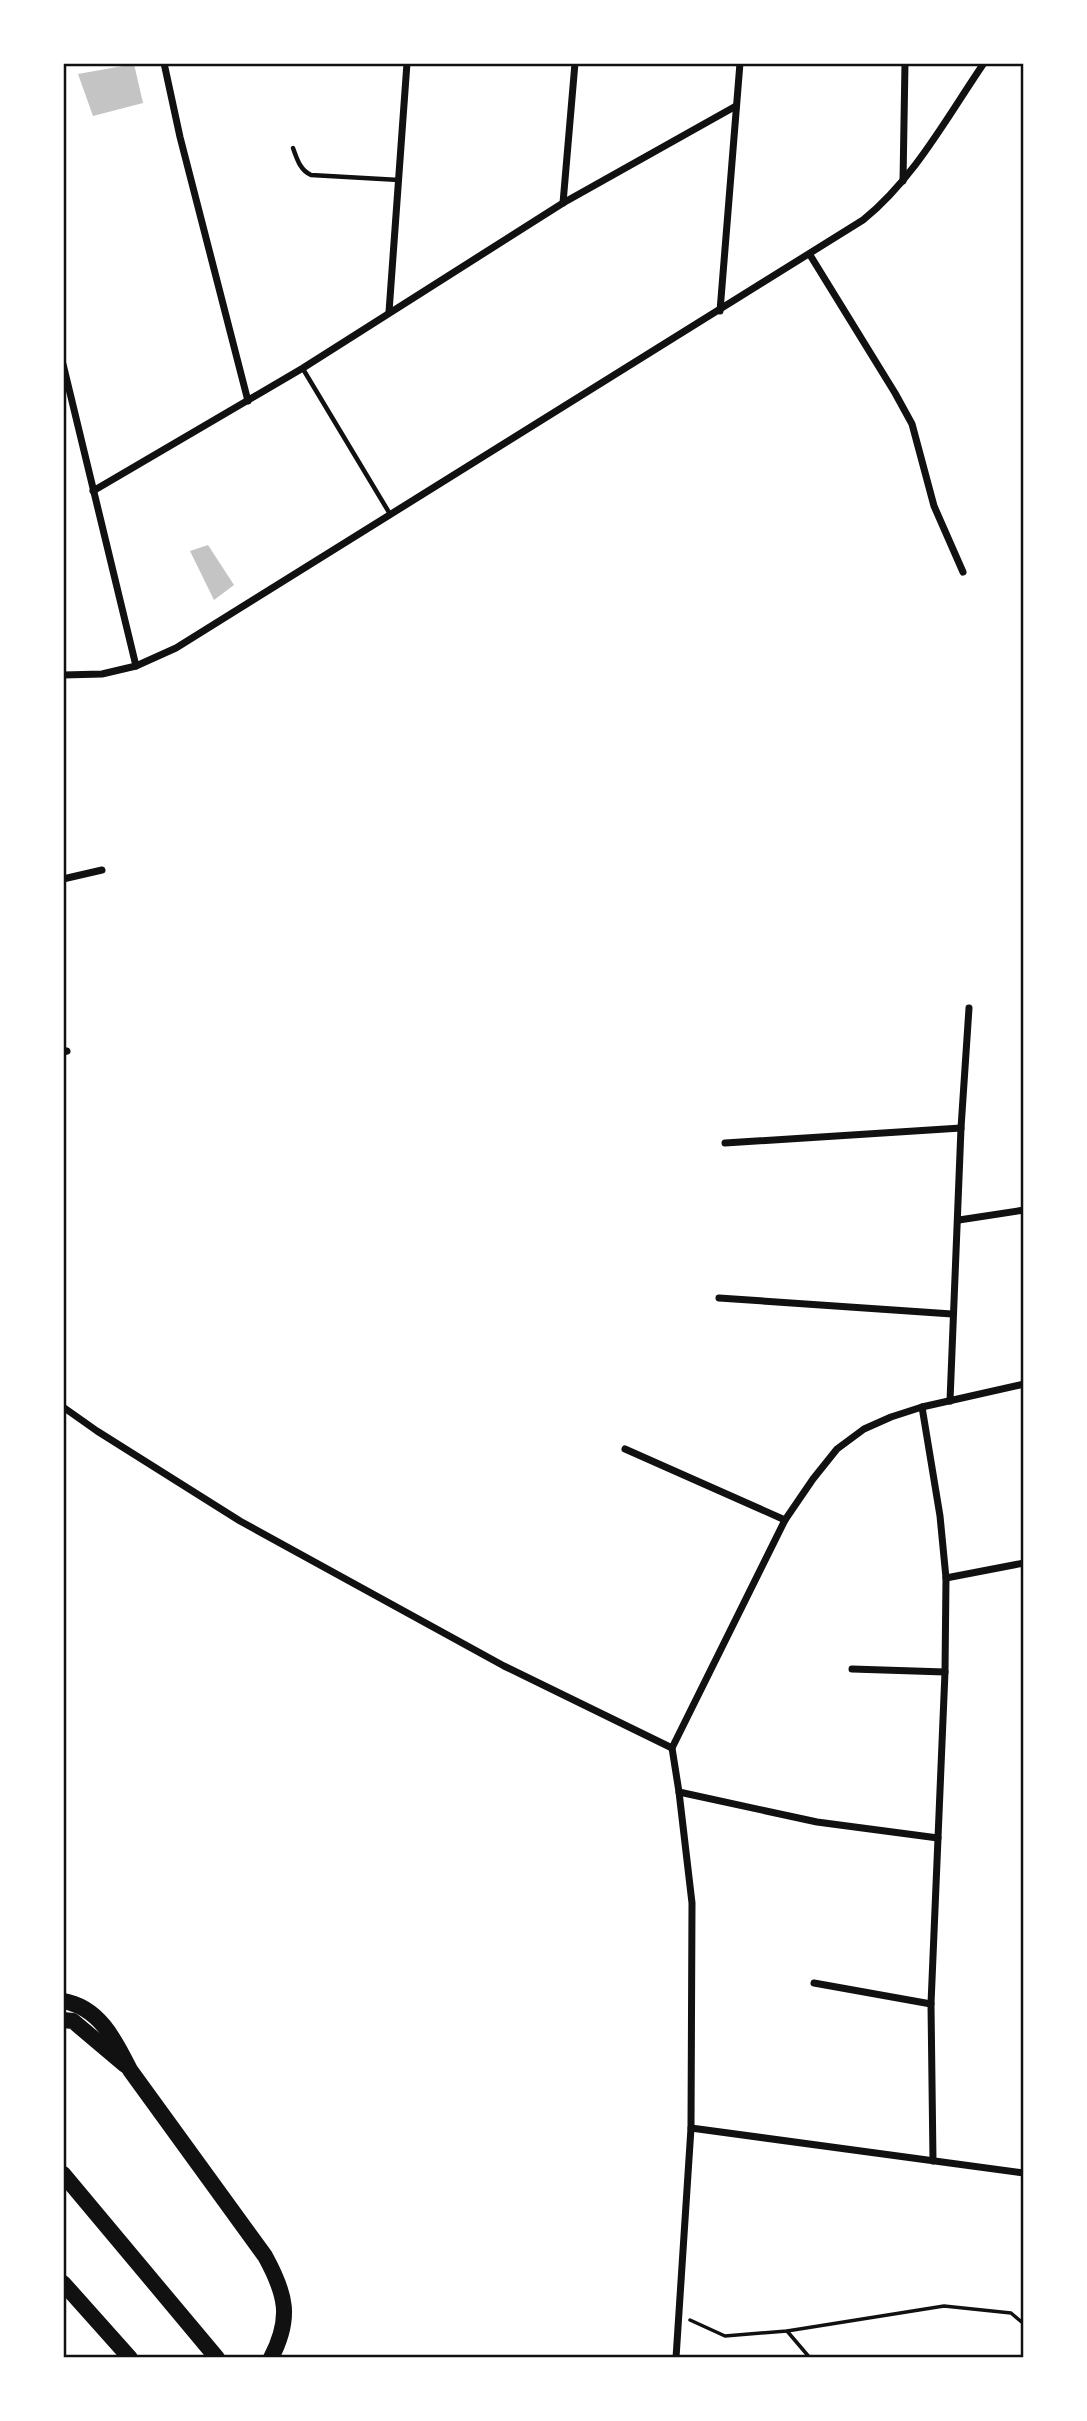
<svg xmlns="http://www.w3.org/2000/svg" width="1087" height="2421" font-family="Lora,serif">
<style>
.building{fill:#c4c4c4}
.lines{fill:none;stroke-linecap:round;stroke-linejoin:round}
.path{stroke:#111;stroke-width:3.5}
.service{stroke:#111;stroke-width:4.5}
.minor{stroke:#111;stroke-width:7}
.motorway{stroke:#111;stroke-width:16}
.neatline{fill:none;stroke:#111;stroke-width:2.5}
</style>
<rect width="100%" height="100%" fill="#fff"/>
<g class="building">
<path d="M134 64 143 103 93 116 78 74Z"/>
<path d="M208 545 234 585 214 600 190 551Z"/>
</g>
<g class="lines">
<g class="path">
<path d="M690 2320 725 2336 787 2331 944 2306 1011 2313 1024 2324"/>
<path d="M787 2331 810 2358"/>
</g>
<g class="service">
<path d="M293 148C297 159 300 170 311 175L399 180"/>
<path d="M303 369 390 514"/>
</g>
<g class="minor">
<path d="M164 63 180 137 248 401"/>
<path d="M903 181 905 63"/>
<path d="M563 203 575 63"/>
<path d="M810 255 895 393 912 424 934 506 963 572"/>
<path d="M720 311 740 63"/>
<path d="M389 312 407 63"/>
<path d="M63 364 136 666"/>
<path d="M93 491 303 368 563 203 736 106"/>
<path d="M63 675 102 674 136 666 176 648 863 220C914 179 947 117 984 63"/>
<path d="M63 879 102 870"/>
<path d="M63 1052 67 1051"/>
<path d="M725 1143 961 1128"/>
<path d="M959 1220 1024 1210"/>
<path d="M719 1298 952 1314"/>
<path d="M950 1401 961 1128 969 1008"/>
<path d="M63 1407 97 1431 240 1521 504 1666 672 1748"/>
<path d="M922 1407 940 1516 946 1578 945 1672 931 2004 933 2161"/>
<path d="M625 1449 785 1520"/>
<path d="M946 1578 1024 1563"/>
<path d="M852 1669 945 1672"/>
<path d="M679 1792 817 1822 938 1838"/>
<path d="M814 1983 931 2004"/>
<path d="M691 2128 1024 2173"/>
<path d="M676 2358 691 2128 692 1903 679 1792 672 1748 785 1520 813 1479 837 1449 864 1429 891 1417 922 1407 1024 1384"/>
</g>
<g class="motorway">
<path d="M63 2001C99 2007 115 2040 130 2070L265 2256C286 2294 292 2318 271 2358"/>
<path d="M63 2020 73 2021 125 2065"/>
<path d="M63 2174 217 2358"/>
<path d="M63 2283 130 2358"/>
</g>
</g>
<rect width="1087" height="2421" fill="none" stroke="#ffffff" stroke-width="130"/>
<rect x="65" y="65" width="957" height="2291" class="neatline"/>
</svg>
